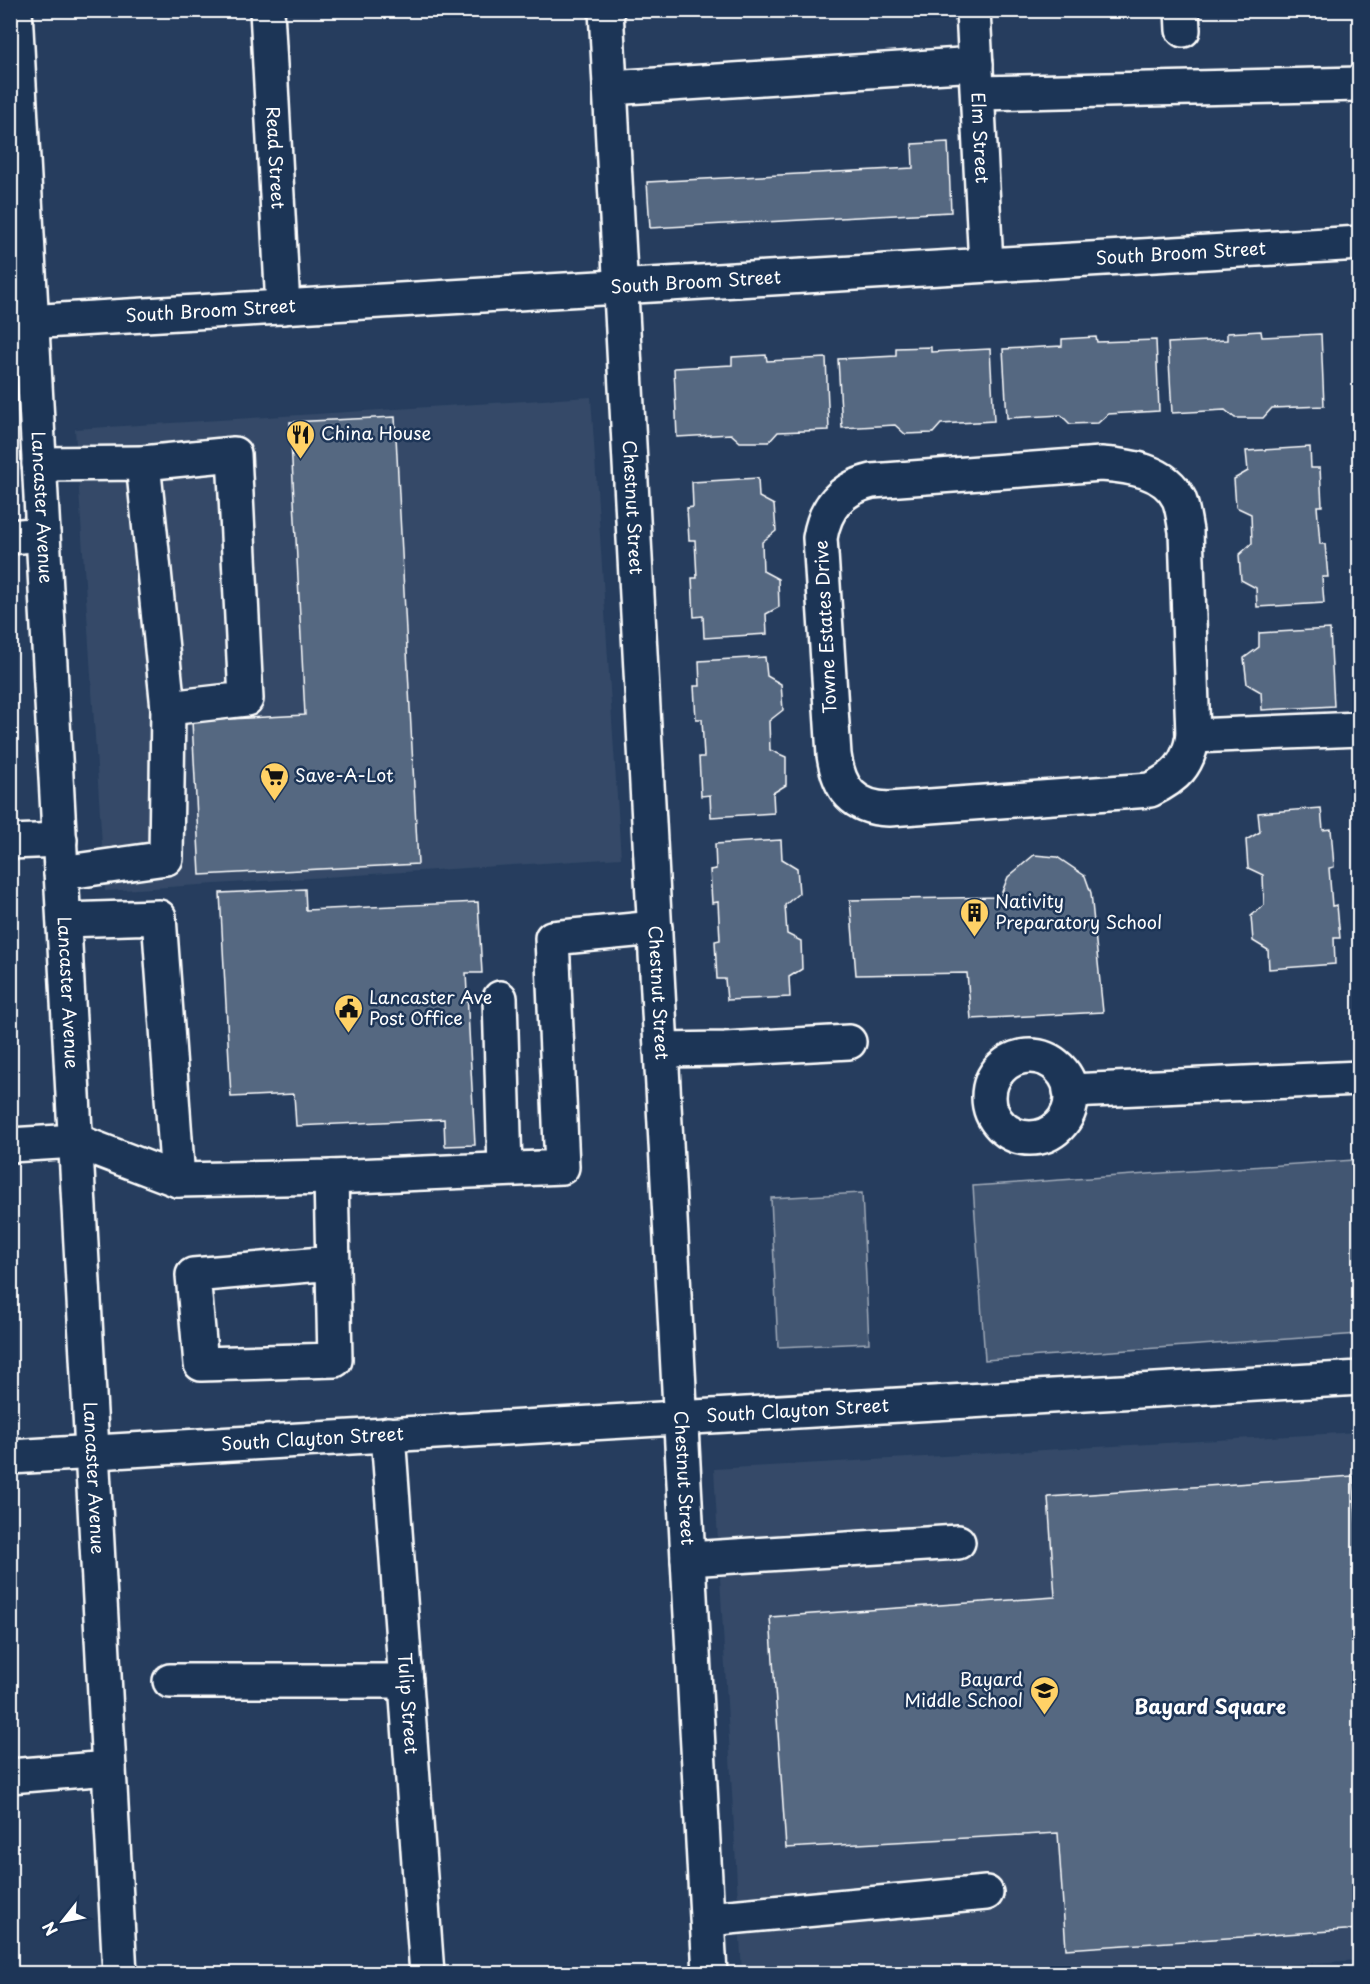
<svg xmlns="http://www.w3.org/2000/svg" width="1370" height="1984" font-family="'Playpen Sans',sans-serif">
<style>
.built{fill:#344a68}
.green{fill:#425672;stroke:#a0aab8;stroke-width:1.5}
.building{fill:#556781;stroke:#fff;stroke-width:1.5}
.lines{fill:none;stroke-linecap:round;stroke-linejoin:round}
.minor-casing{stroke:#fff;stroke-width:38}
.major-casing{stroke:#fff;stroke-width:38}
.minor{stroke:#1d3557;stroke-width:33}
.major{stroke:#1d3557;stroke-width:33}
.labels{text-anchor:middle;stroke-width:5;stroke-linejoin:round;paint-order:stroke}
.street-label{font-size:18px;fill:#fff;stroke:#1d3557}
.poi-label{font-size:18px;fill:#fff;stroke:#1d3557;text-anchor:start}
.neighbourhood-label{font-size:20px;font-weight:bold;fill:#fff;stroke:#1d3557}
</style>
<rect width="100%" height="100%" fill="#263d5e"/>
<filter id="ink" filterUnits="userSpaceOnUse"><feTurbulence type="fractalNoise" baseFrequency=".0167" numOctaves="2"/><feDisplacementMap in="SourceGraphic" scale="12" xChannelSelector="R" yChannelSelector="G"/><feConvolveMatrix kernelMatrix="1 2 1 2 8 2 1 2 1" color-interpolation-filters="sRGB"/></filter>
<g filter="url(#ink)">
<g class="built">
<path d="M591 397 621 858 105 891 75 429Z"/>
<path d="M1359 1432V1960L1145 1974 742 1973 714 1469Z"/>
</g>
<g class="green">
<path d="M1354 1160 1360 1239 1359 1334 985 1360 973 1186Z"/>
<path d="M862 1193 869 1343 778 1347 771 1198Z"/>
</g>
<g class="building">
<path d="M948 142 951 212 650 228 647 182 913 168 912 144Z"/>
<path d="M1261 331 1262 337 1321 334 1324 406 1272 408 1263 418H1235L1225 410 1172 413 1168 343 1227 340V333Z"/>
<path d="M1096 337 1097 342 1156 340 1159 411 1108 414 1098 423 1070 424 1061 415 1007 418 1003 349 1062 346V339Z"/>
<path d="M931 347V352L990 349 994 421 941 424 933 433 905 434 895 425 842 428 838 359 896 356V348Z"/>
<path d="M766 355 767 361 826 358 829 430 778 432 769 442H740L731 434 677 437 674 368 732 365V357Z"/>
<path d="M395 417 418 864 200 875 192 721 305 715 290 422Z"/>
<path d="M1310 447 1311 468H1320L1322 506H1317L1320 544H1325L1328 577H1322L1324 603 1257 607 1256 588 1241 580 1239 555 1252 543 1251 514 1236 507 1234 479 1248 471 1246 451Z"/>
<path d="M758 478 759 497 774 505 776 531 762 542 763 571 778 579 779 607 766 614 767 634 704 638 703 616 694 617 692 578H697L695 540H689L687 508 693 507 692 482Z"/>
<path d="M1330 629 1334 706 1262 710 1261 692 1247 684 1244 658 1259 647V633Z"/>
<path d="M765 657 767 676 781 684 783 710 769 721 770 750 786 757V785L773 793 774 813 711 817 710 795 701 796 699 757H704L702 719H696L694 686H700L699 661Z"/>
<path d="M1321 808 1323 830 1331 829 1334 867 1329 868 1332 906 1337 905 1340 938H1334L1335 964 1269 969 1268 950 1253 941 1251 916 1264 905 1263 875 1248 868 1246 840 1260 832 1258 813Z"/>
<path d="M781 840 782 859 797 868 799 893 785 905 787 934 801 941 802 969 789 977 790 997 727 1000 725 979H717L715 941 720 940 718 902 712 903 710 870 716 869 715 844Z"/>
<path d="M1034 855 1057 857 1085 876 1091 893 1103 1012 971 1019 967 973 856 975 850 900 1000 897 1008 877Z"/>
<path d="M305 889 306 910 478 902 482 973H466L475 1145 445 1146 444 1119 296 1126 294 1094 231 1097 220 893Z"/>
<path d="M1353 1476 1360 1566V1929L1066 1949 1058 1833 786 1848 770 1617 1055 1597 1048 1497Z"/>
</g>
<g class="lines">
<defs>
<g id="minor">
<path id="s1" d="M267 10 283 307"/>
<path id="s2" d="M606 10 710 1974"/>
<path id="s3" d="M973 10 986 265"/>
<path d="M1182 10 1183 30"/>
<path d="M610 88 976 64"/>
<path d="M978 93 1360 84"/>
<path id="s4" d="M10 323 1360 243"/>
<path d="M143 463 234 454 246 699 168 708"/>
<path d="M39 464 143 463 168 708 166 858 61 873"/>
<path d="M1101 464C1129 466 1165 470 1179 499 1183 509 1184 521 1186 531L1193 736C1188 766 1176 777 1150 790L889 809C853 808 839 789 834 755L820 538C825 507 842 488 872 481Z"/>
<path d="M10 537 43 534"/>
<path d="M1193 736 1360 729"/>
<path d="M10 842 60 840"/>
<path d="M64 920 159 917 178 1180"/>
<path d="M500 998 505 1169"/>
<path d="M661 1050 725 1049 849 1042"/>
<circle cx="1030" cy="1097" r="41"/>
<path d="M1070 1091 1360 1078"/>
<path d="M10 1145 76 1141 178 1180 331 1177 562 1167 552 938 655 928"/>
<path d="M331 1177 335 1360 201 1364 193 1275 333 1263"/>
<path id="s5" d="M388 1434 427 1974"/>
<path id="s6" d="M10 1457 1360 1378"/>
<path d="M688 1559 958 1542"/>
<path d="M170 1681H406"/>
<path d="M10 1776 109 1768"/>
<path d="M708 1919 986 1893"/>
</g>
<g id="major">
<path id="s7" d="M15 10 120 1974"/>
</g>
</defs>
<use href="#minor" class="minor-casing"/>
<use href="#major" class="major-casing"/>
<use href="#minor" class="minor"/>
<use href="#major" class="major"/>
</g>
</g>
<defs>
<symbol id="restaurant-pin" viewBox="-11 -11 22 30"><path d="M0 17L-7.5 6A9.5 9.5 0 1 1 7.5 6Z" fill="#ffd166" stroke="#1d3557"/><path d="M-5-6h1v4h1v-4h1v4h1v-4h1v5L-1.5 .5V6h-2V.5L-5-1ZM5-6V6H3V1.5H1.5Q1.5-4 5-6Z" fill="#111"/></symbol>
<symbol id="supermarket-pin" viewBox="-11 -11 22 30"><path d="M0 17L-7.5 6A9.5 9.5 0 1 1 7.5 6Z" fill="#ffd166" stroke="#1d3557"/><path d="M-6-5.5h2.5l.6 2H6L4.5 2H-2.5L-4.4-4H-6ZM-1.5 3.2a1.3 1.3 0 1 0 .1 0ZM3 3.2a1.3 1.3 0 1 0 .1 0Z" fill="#111"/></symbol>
<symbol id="building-pin" viewBox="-11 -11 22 30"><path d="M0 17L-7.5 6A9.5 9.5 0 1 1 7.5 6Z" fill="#ffd166" stroke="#1d3557"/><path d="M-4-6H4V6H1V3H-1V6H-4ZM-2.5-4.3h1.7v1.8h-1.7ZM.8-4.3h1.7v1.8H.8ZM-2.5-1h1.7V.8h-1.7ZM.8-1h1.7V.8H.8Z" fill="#111"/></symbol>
<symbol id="civic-pin" viewBox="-11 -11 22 30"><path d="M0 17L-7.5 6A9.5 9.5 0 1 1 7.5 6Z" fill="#ffd166" stroke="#1d3557"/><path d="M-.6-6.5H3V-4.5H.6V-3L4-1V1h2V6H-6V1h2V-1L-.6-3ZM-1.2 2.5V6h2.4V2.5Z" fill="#111"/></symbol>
<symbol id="school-pin" viewBox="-11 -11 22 30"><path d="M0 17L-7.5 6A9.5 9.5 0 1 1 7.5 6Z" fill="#ffd166" stroke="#1d3557"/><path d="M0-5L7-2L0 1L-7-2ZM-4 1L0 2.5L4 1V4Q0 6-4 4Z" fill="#111"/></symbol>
</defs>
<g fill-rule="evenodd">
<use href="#restaurant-pin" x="284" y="418" width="33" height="45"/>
<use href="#supermarket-pin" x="258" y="760" width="33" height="45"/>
<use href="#building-pin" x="958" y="896" width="33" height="45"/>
<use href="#civic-pin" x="332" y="992" width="33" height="45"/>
<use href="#school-pin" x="1028" y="1674" width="33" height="45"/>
</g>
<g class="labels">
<g class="street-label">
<text dy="6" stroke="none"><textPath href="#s3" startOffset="128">Elm Street</textPath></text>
<text dy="6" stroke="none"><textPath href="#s1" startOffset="148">Read Street</textPath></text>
<text dy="6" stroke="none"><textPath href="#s4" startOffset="1173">South Broom Street</textPath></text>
<text dy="6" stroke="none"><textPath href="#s4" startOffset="687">South Broom Street</textPath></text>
<text dy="6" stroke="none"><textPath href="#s4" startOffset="201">South Broom Street</textPath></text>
<text dy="6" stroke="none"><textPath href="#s7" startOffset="498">Lancaster Avenue</textPath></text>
<text dy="6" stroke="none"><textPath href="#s2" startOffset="498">Chestnut Street</textPath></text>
<text transform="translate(826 627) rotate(-93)" y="6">Towne Estates Drive</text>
<text dy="6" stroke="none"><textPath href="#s7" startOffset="984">Lancaster Avenue</textPath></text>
<text dy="6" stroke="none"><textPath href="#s2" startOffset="984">Chestnut Street</textPath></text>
<text dy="6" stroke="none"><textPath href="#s6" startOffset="789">South Clayton Street</textPath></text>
<text dy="6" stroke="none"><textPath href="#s6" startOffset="303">South Clayton Street</textPath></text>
<text dy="6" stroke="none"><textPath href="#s7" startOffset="1470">Lancaster Avenue</textPath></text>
<text dy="6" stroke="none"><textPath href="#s2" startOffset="1470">Chestnut Street</textPath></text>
<text dy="6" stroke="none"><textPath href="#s5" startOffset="270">Tulip Street</textPath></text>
</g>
<g class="poi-label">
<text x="321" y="440">China House</text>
<text x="295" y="782">Save-A-Lot</text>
<text x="995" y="908">Nativity<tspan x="995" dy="21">Preparatory School</tspan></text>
<text x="369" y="1004">Lancaster Ave<tspan x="369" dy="21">Post Office</tspan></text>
<text x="1023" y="1686" text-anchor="end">Bayard<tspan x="1023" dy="21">Middle School</tspan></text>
</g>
<g class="neighbourhood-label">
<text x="1210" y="1714">Bayard Square</text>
</g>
</g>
<rect width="1370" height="1984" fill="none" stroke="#1d3557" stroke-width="36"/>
<rect x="18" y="18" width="1334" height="1948" fill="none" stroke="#fff" stroke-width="2" filter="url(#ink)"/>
<g transform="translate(63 1921) rotate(239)" stroke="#1d3557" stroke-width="4.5" paint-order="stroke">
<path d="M0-4.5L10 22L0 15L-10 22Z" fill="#ffffff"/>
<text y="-9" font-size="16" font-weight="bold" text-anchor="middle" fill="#ffffff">N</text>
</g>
</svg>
